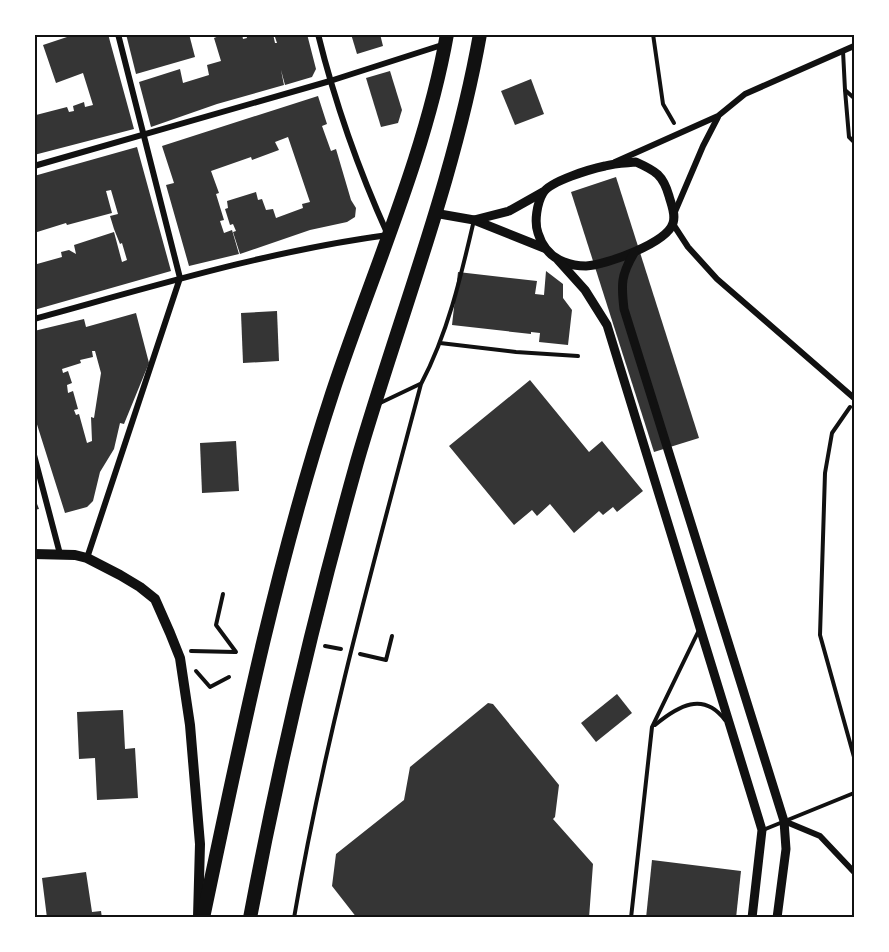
<svg xmlns="http://www.w3.org/2000/svg" width="889" height="952" font-family="Roboto,sans-serif">
<style>
.building{fill:#353535;fill-rule:evenodd}
.lines{fill:none;stroke-linecap:round;stroke-linejoin:round}
.path{stroke:#111;stroke-width:4}
.service{stroke:#111;stroke-width:4}
.minor{stroke:#111;stroke-width:6}
.tertiary{stroke:#111;stroke-width:9}
.secondary{stroke:#111;stroke-width:10}
.trunk{stroke:#111;stroke-width:14}
.neatline{fill:none;stroke:#111;stroke-width:2}
</style>
<rect width="100%" height="100%" fill="#fff"/>
<g class="building">
<path d="M66 34H108L134 129 34 155V110L36 115 67 107 69 112 74 111 73 106 84 102 85 107 93 105 83 73 56 83 43 45 67 37Z"/>
<path d="M126 34H189L195 57 136 74Z"/>
<path d="M224 34H242L243 39 247 38 246 34H273L275 43H277L274 34H307L316 69 312 77 285 85 281 70 284 85 217 104 151 127 139 82 180 69 183 83 209 75 207 65 221 61 214 38Z"/>
<path d="M351 34H380L383 46 357 54Z"/>
<path d="M390 71 402 110 398 123 381 127 366 78Z"/>
<path d="M531 79 544 114 515 125 501 91Z"/>
<path d="M318 96 327 124 322 126 331 151 336 149 351 200 356 208 355 217 347 222 310 230 240 254 233 232 236 231 233 224 230 225 225 209 228 208 227 201 256 192 258 200 262 199 266 210 273 209 276 218 303 208 302 204 310 202 288 137 275 142 279 150 252 160 251 157 211 171 219 193 216 194 224 220 220 221 224 233 232 230 239 254 189 266 166 185 174 183 162 146Z"/>
<path d="M137 147 171 271 34 310V259L37 264 62 257 61 252 69 250 76 254 74 245 114 232 122 262 127 260 122 243 120 244 114 229 110 216 118 214 111 190 106 191 112 213 67 225 66 223 34 233V176Z"/>
<path d="M616 177 699 438 654 452 571 192Z"/>
<path d="M546 271 563 284V298L572 310 568 345 539 342 540 333 531 332V334L452 325 458 272 537 281 535 294 544 295Z"/>
<path d="M277 311 279 361 243 363 241 313Z"/>
<path d="M136 313 149 363 124 424 120 423 114 449 100 472 93 501 87 507 65 513 34 415V331L84 319 86 327ZM92 351H95L101 373 94 418 91 417 92 441 87 443 79 414 76 415 74 410 78 409 73 391 68 393 67 385 72 383 68 371 63 373 62 369 81 363 80 360 93 357Z"/>
<path d="M530 380 589 452 602 441 643 491 617 512 613 507 603 515 599 511 574 533 550 504 537 516 532 510 514 525 449 446Z"/>
<path d="M236 441 239 491 202 493 200 443Z"/>
<path d="M34 496 39 509 34 510Z"/>
<path d="M617 694 632 713 596 742 581 723Z"/>
<path d="M488 703 493 704 559 785 555 817 553 819 593 864 589 918H357L332 886 336 854 404 800 410 767Z"/>
<path d="M123 710 125 749 135 748 138 798 97 800 95 758 79 759 77 712Z"/>
<path d="M652 860 741 871 736 918H646Z"/>
<path d="M86 872 92 912 101 911 102 918H47L42 878Z"/>
</g>
<g class="lines">
<g class="path">
<path d="M653 34 663 104 674 123"/>
<path d="M850 407 832 433 825 473 820 635 854 757"/>
<path d="M223 594 216 625 236 652"/>
<path d="M325 646 341 649"/>
<path d="M191 651 235 652"/>
<path d="M360 654 386 660 392 636"/>
<path d="M196 671 210 687 229 677"/>
</g>
<g class="service">
<path d="M843 51 845 90 854 98"/>
<path d="M845 90 849 137 854 142"/>
<path d="M440 343 516 352 578 356"/>
<path d="M378 404 420 384"/>
<path d="M655 725C678 706 703 691 725 720"/>
<path d="M763 830 854 793"/>
<path d="M294 918C325 737 374 561 421 384 448 333 461 276 474 220"/>
<path d="M631 918 652 727 699 630"/>
</g>
<g class="minor">
<path d="M118 34 180 278"/>
<path d="M615 162 718 116 745 94 854 46"/>
<path d="M34 166 330 81 442 45"/>
<path d="M674 214 703 146 718 117"/>
<path d="M673 224 688 247 717 279 854 398"/>
<path d="M34 319C151 287 268 251 388 235 359 171 335 103 318 34"/>
<path d="M34 455 60 554"/>
<path d="M87 558 180 278"/>
<path d="M784 821 820 836 854 872"/>
</g>
<g class="tertiary">
<path d="M636 162C656 171 663 175 669 196 671 204 676 214 673 223 667 243 606 265 586 266 578 266 571 265 564 262 551 257 542 246 538 233 534 222 537 203 543 193 550 181 591 169 605 166 615 163 626 163 636 162Z"/>
<path d="M434 213 474 220 544 248"/>
<path d="M474 220 509 211 543 192"/>
<path d="M634 253C621 275 621 284 624 309L784 821 786 849 777 918"/>
<path d="M558 260 585 290 607 325 759 820 762 830 752 918"/>
</g>
<path class="secondary" d="M34 554 75 555 87 558 120 575 140 587 155 599 170 633 180 658 190 725 200 844 198 917"/>
<g class="trunk">
<path d="M203 918C240 742 276 565 332 394 371 275 425 158 447 34"/>
<path d="M250 918C279 764 315 612 357 462 398 320 454 181 480 34"/>
</g>
</g>
<rect width="889" height="952" fill="none" stroke="#ffffff" stroke-width="72"/>
<rect x="36" y="36" width="817" height="880" class="neatline"/>
</svg>
